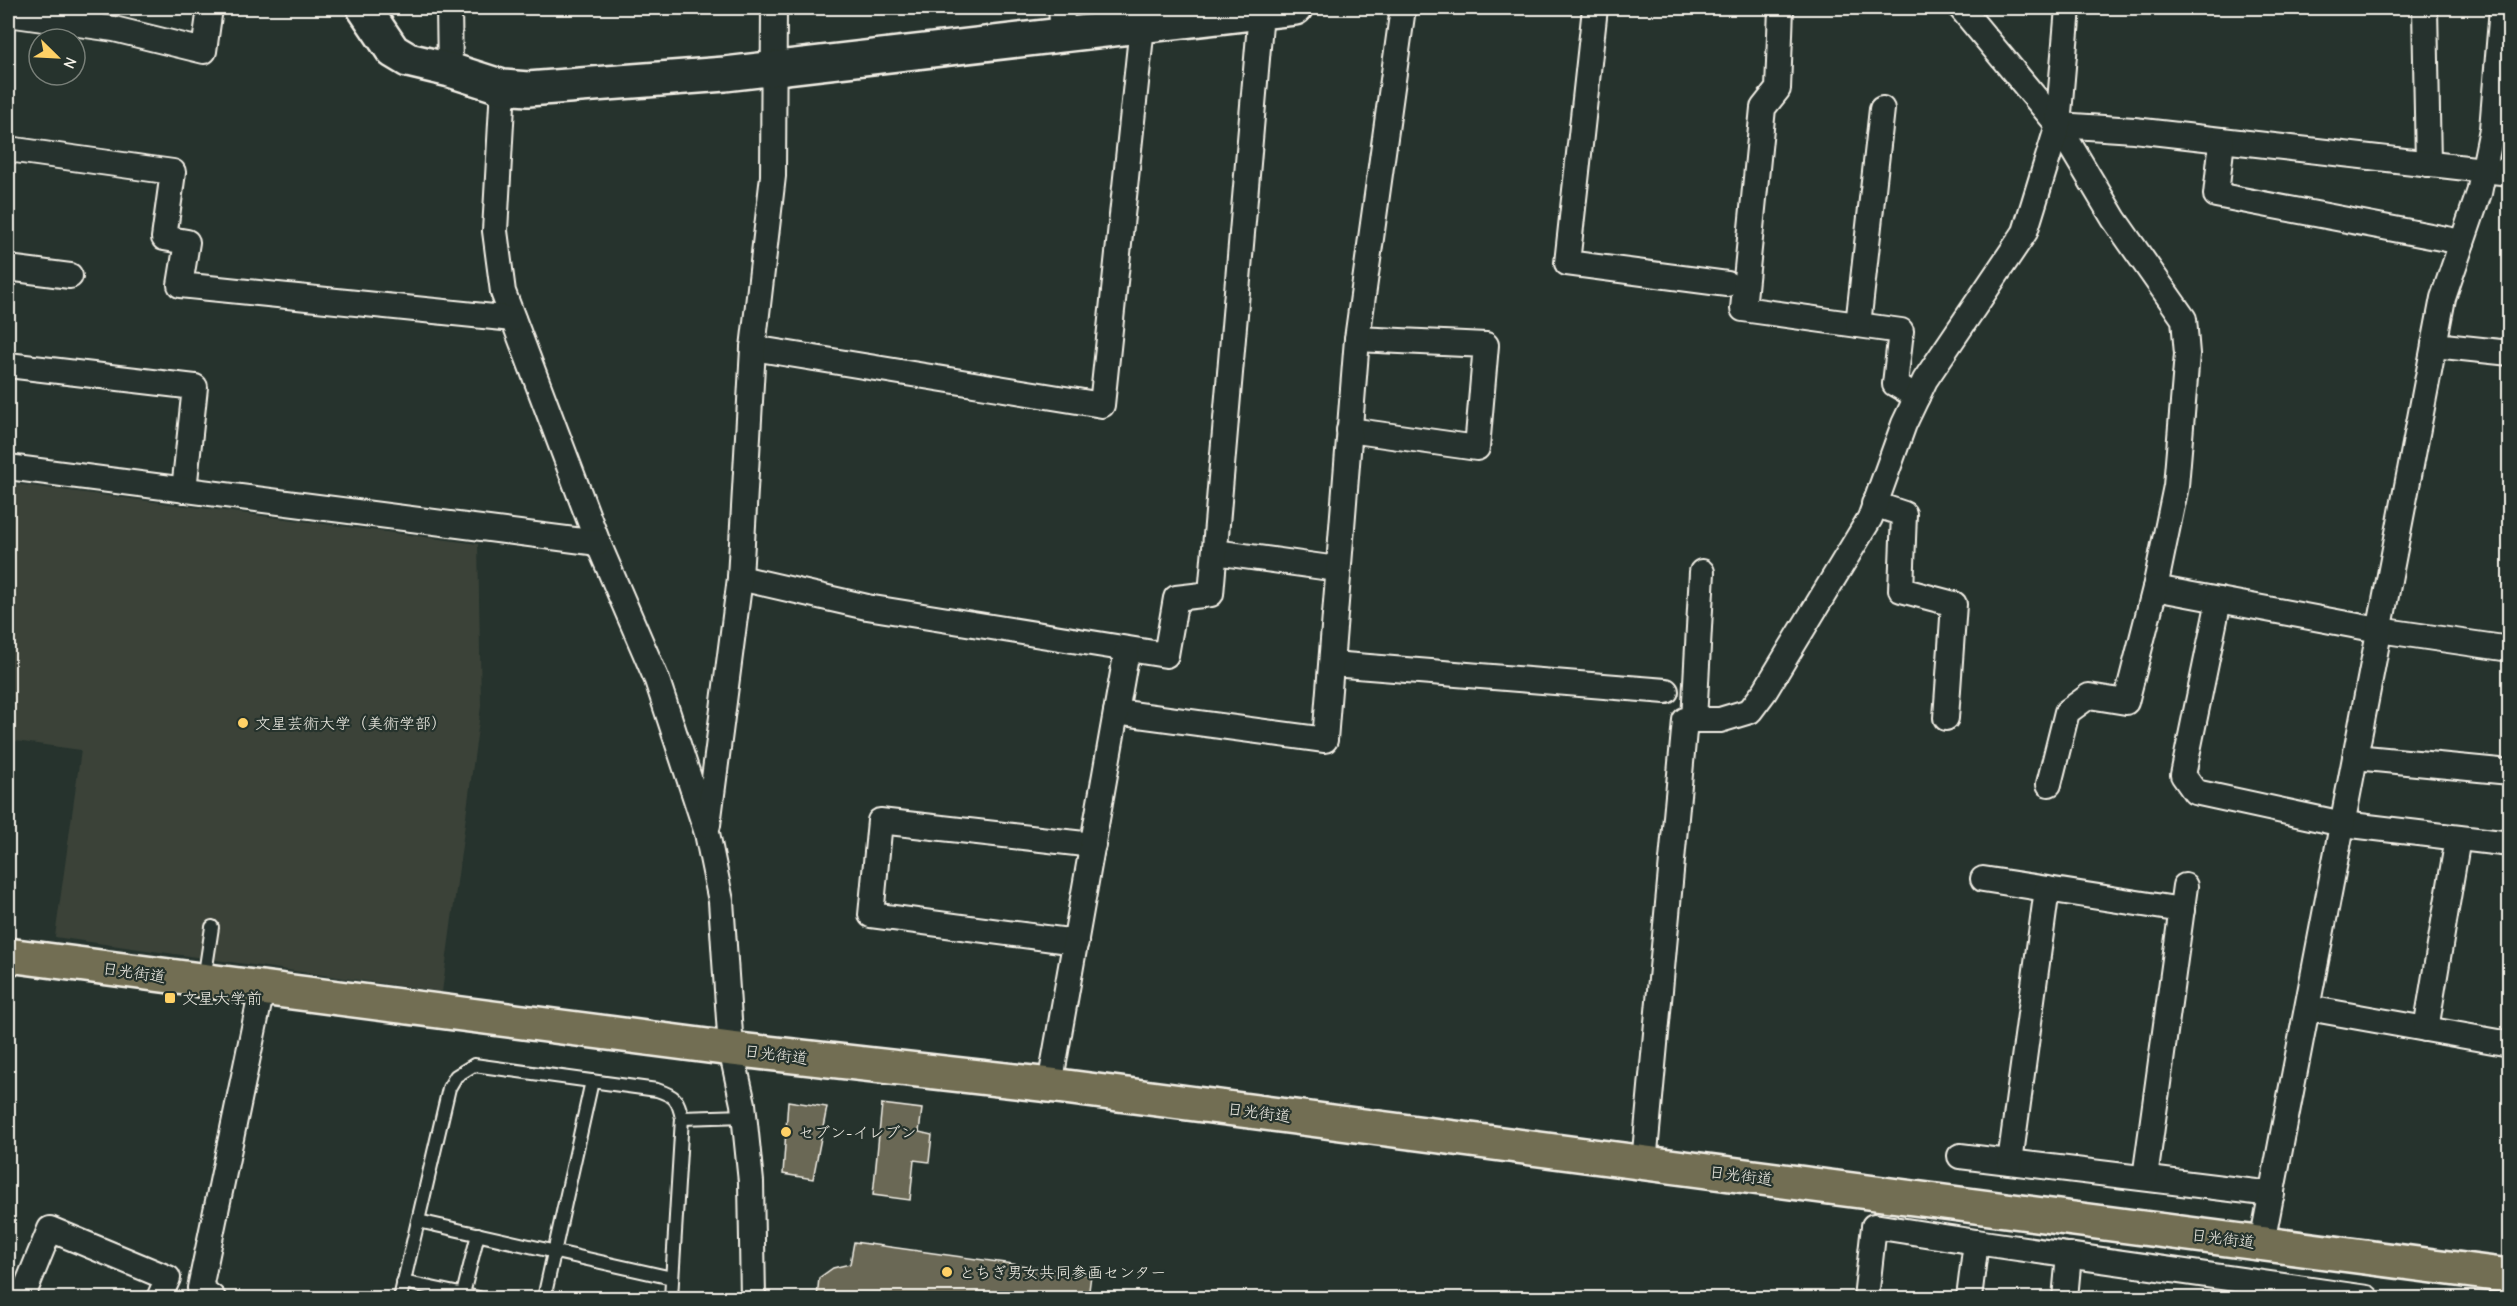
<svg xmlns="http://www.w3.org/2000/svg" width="2517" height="1306" font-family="'Comic Neue','Klee One',sans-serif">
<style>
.built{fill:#3b4339}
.building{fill:#6b6754;stroke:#f4f1e8;stroke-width:1.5}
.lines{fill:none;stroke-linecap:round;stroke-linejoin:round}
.lane-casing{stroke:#f4f1e8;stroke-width:16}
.street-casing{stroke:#f4f1e8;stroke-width:28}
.secondary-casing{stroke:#f4f1e8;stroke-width:38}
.highway-casing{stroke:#f4f1e8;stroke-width:38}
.lane{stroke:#26332d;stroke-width:12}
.street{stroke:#26332d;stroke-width:24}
.secondary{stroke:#26332d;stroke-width:33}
.highway{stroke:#726e52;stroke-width:33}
.poi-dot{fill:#ffd166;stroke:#26332d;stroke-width:2}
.labels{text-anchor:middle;stroke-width:4.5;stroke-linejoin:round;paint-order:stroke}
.poi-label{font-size:16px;fill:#f4f1e8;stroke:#26332d;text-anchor:start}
.street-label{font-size:16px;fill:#f4f1e8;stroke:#26332d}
</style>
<rect width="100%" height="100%" fill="#26332d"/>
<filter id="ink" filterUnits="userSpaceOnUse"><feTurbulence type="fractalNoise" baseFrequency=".0167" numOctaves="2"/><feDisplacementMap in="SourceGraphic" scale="12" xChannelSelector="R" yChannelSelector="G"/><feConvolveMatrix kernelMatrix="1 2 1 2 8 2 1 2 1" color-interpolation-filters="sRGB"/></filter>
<g filter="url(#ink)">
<path class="built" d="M8 483 478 544 481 706 442 992 55 937 81 750 8 740Z"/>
<g class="building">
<path d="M788 1101 827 1107 813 1179 783 1174Z"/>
<path d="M882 1104 922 1109 919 1132 932 1135 929 1162 914 1160 910 1200 873 1195Z"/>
<path d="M854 1242 1091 1275 1088 1298H817L819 1278 833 1268 850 1264Z"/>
</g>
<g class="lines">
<defs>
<g id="lane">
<path d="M204 980 212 927"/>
<path d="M682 1118 745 1116"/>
<path d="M418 1221 672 1278"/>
<path d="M403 1282 479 1298"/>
<path d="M400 1298 449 1088 456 1076 474 1065 657 1090C675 1096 678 1099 682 1118L671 1298"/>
<path d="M462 1298 478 1234"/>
<path d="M544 1298 592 1081"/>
</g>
<g id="street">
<path d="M449 8 450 70"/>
<path d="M1061 8 1063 35"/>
<path d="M1595 8 1567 263 1727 284"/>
<path d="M1781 8 1778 89 1763 108 1743 309 1901 331 1895 384 1917 397"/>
<path d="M1961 8 2058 125 2114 219 2184 319 2187 354 2176 486 2155 588 2379 630 2510 649"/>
<path d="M2425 8 2428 164"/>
<path d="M8 14 114 29 204 51 210 8"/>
<path d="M503 87 495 231 503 292 598 543 657 680 707 833 721 901 731 1049 743 1104 751 1182 753 1298"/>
<path d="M2058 125 2134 130 2510 173"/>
<path d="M2222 140 2216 195 2462 242"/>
<path d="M8 149 173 172 164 238 187 242 180 285 513 319"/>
<path d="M8 268 70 276"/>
<path d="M1858 325 1882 109"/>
<path d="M2434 345 2510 353"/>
<path d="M753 348 1102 405 1142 26"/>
<path d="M8 365 195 387 184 490"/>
<path d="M1349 430 1477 448 1486 345 1357 339"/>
<path d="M8 467 598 543"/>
<path d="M1874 504 1904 514 1901 590 1954 604 1946 718"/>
<path d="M1215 552 1337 569"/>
<path d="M740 578 867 607 1166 655 1176 598 1211 594 1261 12"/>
<path d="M2219 600 2183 775 2195 792 2343 824 2510 844"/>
<path d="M1332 664 1666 691"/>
<path d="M1116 712 1325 740 1357 339 1403 8"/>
<path d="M1694 720 1702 572"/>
<path d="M2355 757 2510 772"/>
<path d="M2049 784 2067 712 2089 696 2126 702 2155 588"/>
<path d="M708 825 740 578 753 348 773 176 774 8"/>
<path d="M1983 879 2182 910"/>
<path d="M1076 942 871 915 880 821 1093 845"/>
<path d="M2308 1008 2510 1044"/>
<path d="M2426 1029 2458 838"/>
<path d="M1050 1085 1127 650"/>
<path d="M1960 1156 2272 1194"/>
<path d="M2010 1162 2047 889"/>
<path d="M1644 1163 1685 720H1720L1750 711 1765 691 1870 518 1904 424 1925 380 2025 232 2058 125 2068 8"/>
<path d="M2145 1178 2185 886"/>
<path d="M1976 1242 2367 1298"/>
<path d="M2262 1243 2443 298 2479 193 2492 129 2502 8"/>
<path d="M22 1298 50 1229 168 1278 159 1298"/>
<path d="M213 1298 200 1288 262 989"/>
<path d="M1866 1298 1874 1226 1976 1242 1969 1298"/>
<path d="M2065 1298 2069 1255"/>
</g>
<path id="secondary" d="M364 8 393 51 408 60 450 70 503 87 528 89 725 74 1295 8"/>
<path id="highway" d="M8 955 731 1049 1050 1085 2510 1276"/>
</defs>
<use href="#lane" class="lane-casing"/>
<use href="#street" class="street-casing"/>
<use href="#secondary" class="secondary-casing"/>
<use href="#highway" class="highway-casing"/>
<use href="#lane" class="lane"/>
<use href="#street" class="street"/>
<use href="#secondary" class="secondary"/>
<use href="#highway" class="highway"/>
</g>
</g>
<g class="poi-dot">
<circle cx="243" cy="723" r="6"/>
<rect x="164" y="992" width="12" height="12" rx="3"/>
<circle cx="786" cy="1132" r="6"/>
<circle cx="947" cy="1272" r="6"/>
</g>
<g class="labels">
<g class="poi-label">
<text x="255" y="729">文星芸術大学（美術学部）</text>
<text x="182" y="1004">文星大学前</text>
<text x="798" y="1138">セブン-イレブン</text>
<text x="959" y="1278">とちぎ男女共同参画センター</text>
</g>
<g class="street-label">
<text transform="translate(134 972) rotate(8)" y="6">日光街道</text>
<text transform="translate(776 1054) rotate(7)" y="6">日光街道</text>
<text transform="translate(1259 1112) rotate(7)" y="6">日光街道</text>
<text transform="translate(1741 1175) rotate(7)" y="6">日光街道</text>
<text transform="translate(2223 1238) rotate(7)" y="6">日光街道</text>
</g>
</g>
<rect width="2517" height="1306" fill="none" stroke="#26332d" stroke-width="30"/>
<rect x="15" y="15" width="2487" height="1276" fill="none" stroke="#f4f1e8" stroke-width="2" filter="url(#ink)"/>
<g transform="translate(57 57) rotate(114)"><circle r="28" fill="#26332d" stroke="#787f78" stroke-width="1.5"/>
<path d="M0-4.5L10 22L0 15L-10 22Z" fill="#ffd166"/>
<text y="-9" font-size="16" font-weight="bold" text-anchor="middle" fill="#f4f1e8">N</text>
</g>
</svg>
